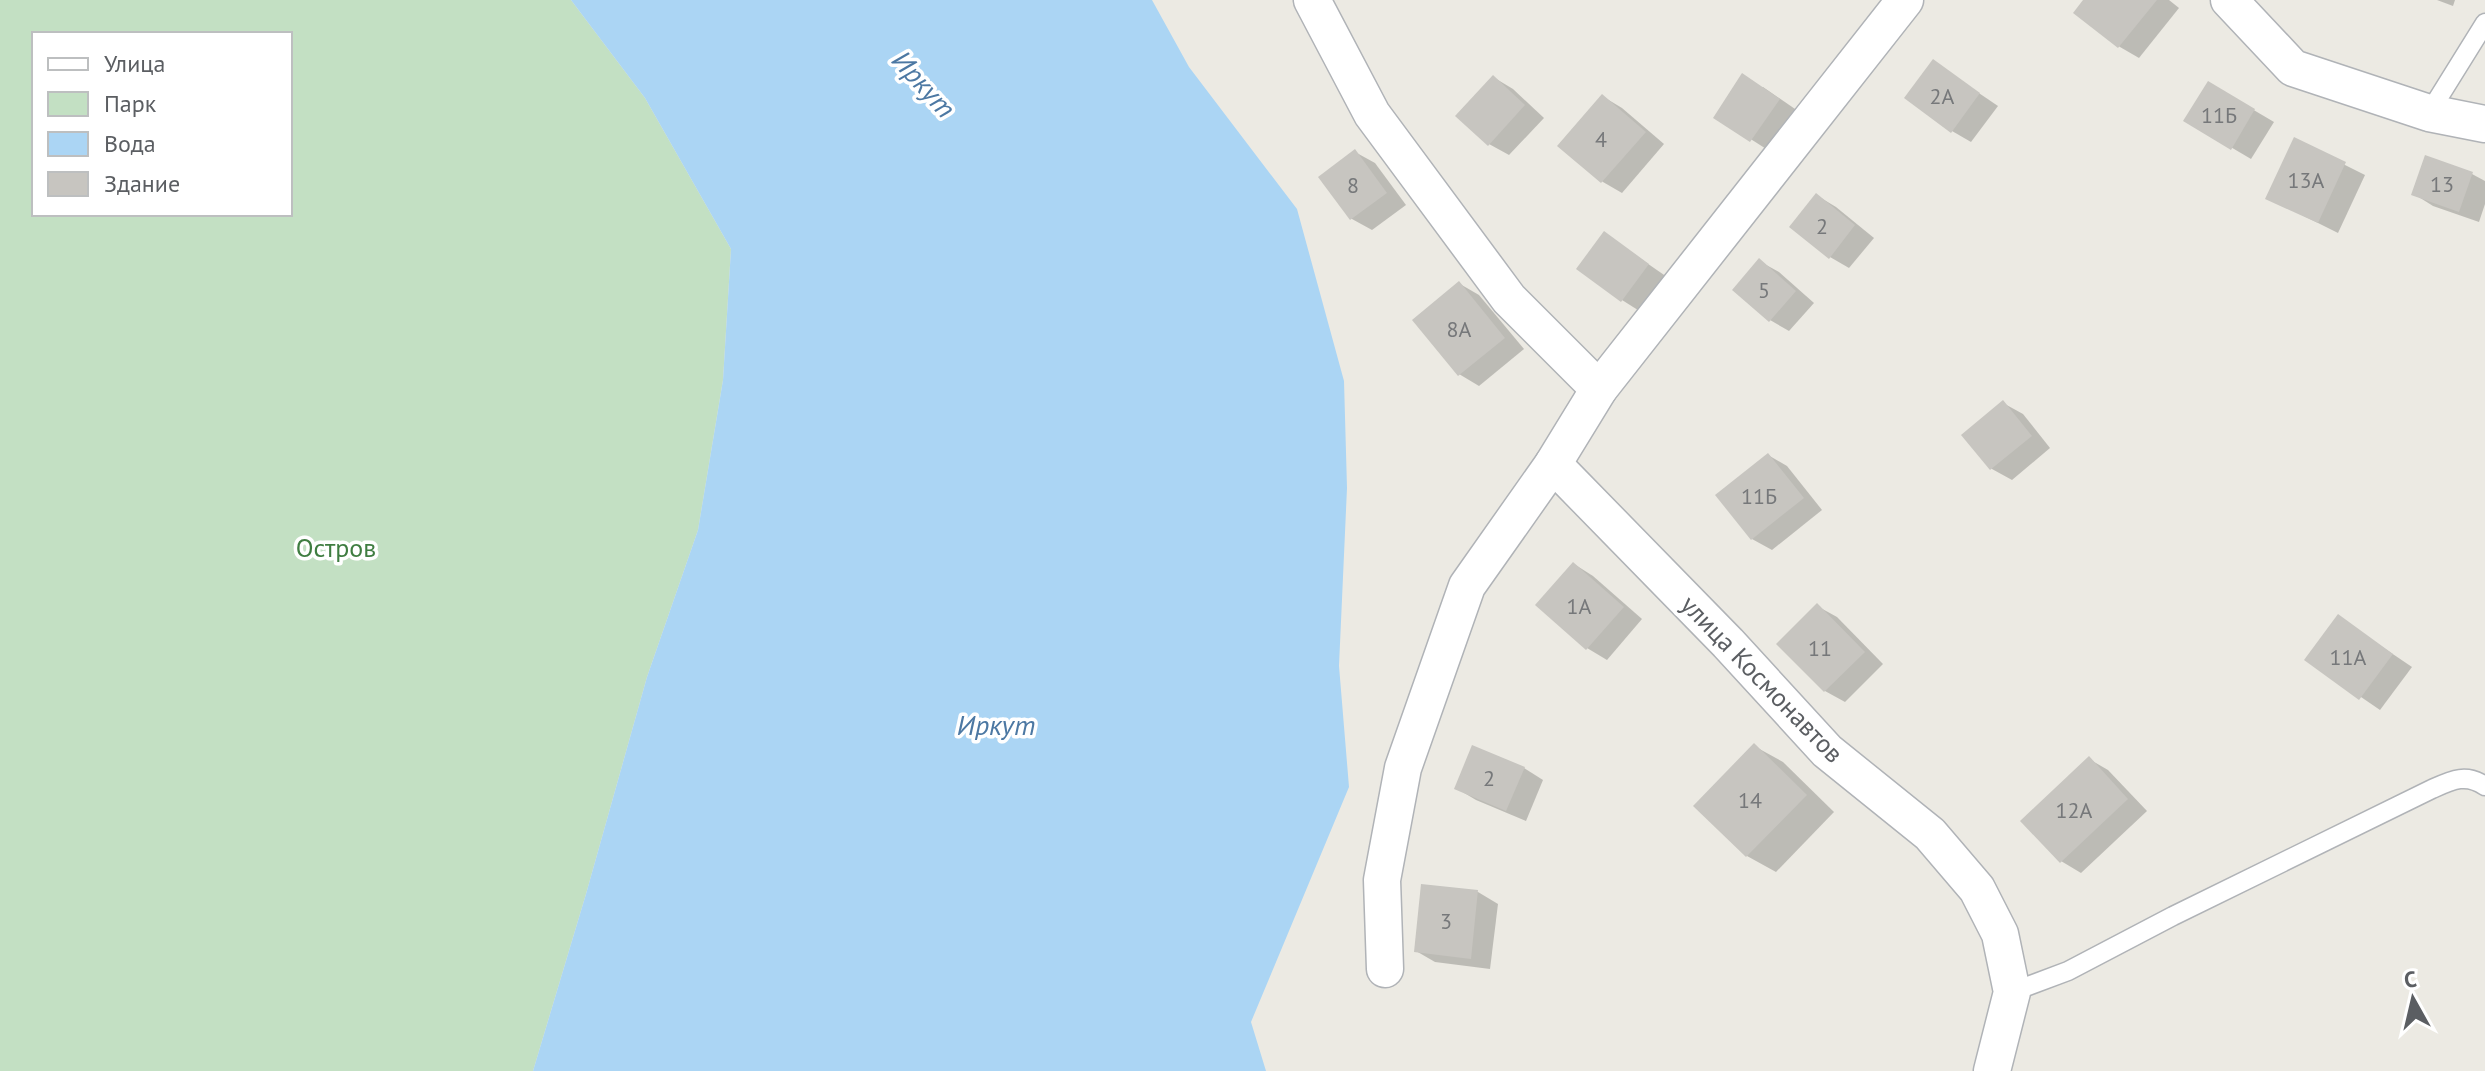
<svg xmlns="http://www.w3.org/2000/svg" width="2485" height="1071" font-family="'PT Sans',sans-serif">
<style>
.green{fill:#c3e0c3;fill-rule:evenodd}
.water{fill:#abd5f4}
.shadow{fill:#0003}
.building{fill:#c7c5c0}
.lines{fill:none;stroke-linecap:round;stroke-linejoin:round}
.service-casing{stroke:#b0b3b7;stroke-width:21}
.minor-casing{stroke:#b0b3b7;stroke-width:39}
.service{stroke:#fff;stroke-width:18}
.minor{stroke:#fff;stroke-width:36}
.labels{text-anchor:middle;stroke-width:7;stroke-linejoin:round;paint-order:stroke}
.number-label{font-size:22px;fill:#76787a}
.park-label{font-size:26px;fill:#3f7d41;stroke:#fff}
.street-label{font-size:26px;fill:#5b5e62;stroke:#fff}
.water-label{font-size:28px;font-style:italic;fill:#4c78a3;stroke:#fff}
</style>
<rect width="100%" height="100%" fill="#eceae3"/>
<path class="green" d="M0 0H571L645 98 731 249 723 380 698 530 647 677 586 894 533 1071H0ZM34 34H290V214H34Z"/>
<path class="water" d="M571 0H1152L1189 67 1297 209 1344 381 1347 488 1339 666 1349 787 1251 1022 1266 1071H533L586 894 647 677 698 530 723 380 731 249 645 98Z"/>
<g class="shadow">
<path d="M2086 0H2169L2179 8 2139 58 2120 47 2076 13Z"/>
<path d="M2437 0H2455L2453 6Z"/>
<path d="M1933 62 1998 106 1971 142 1952 131Z"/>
<path d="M1493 77 1513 89 1544 118 1509 155 1489 144Z"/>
<path d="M2208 83 2274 122 2251 159 2185 120Z"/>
<path d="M1763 87 1798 111 1771 152 1716 117Z"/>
<path d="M1602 96 1622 108 1664 144 1622 193 1603 182 1560 146Z"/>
<path d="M2295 140 2365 175 2338 233 2268 198Z"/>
<path d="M1355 152 1375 163 1406 205 1372 230 1352 219 1321 177Z"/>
<path d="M2472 174 2485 181V204L2479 222 2433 206 2414 194Z"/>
<path d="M1816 195 1836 207 1874 238 1849 268 1830 257Z"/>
<path d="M1605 234 1667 277 1641 312 1622 300Z"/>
<path d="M1759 261 1779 272 1814 303 1789 331 1770 320Z"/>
<path d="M1460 284 1479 295 1524 349 1479 386 1459 374Z"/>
<path d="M2003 403 2023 414 2050 448 2012 480 1992 469 1964 436Z"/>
<path d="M1768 455 1787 466 1822 510 1772 550 1752 539Z"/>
<path d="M1574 564 1593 576 1642 619 1607 660 1587 648Z"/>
<path d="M1817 606 1837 617 1883 664 1845 702 1825 691Z"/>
<path d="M2338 617 2412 667 2380 710 2307 660Z"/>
<path d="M1754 746 1783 762 1834 812 1776 872 1747 856Z"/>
<path d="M2089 759 2108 770 2147 811 2081 873 2061 861Z"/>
<path d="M1524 768 1543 780 1526 821 1476 800 1456 788Z"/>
<path d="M1423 886 1478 892 1498 904 1490 969 1435 962 1416 951Z"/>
</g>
<g class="building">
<path d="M2083 0H2157L2118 48 2073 13Z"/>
<path d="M1933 59 1980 93 1951 133 1904 98Z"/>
<path d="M1742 73 1780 99 1750 142 1713 118Z"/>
<path d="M1493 75 1525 105 1488 146 1455 116Z"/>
<path d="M2208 81 2255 109 2231 150 2183 121Z"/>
<path d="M1602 94 1646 132 1601 183 1557 146Z"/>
<path d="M2294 137 2346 162 2318 223 2265 199Z"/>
<path d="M1355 149 1387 193 1350 220 1318 177Z"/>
<path d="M2425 155 2473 172 2459 212 2411 195Z"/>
<path d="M1816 193 1855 225 1829 259 1789 227Z"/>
<path d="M1604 231 1649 264 1621 302 1576 269Z"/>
<path d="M1759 258 1796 291 1769 322 1732 290Z"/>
<path d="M1459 281 1505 338 1458 376 1412 320Z"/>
<path d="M2003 400 2032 436 1990 470 1961 435Z"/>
<path d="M1768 453 1804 498 1751 540 1715 495Z"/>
<path d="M1573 562 1624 607 1586 650 1535 605Z"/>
<path d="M1817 603 1865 652 1824 692 1776 644Z"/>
<path d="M2338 614 2393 654 2359 700 2304 660Z"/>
<path d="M1754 743 1807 795 1746 857 1693 806Z"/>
<path d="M1472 745 1525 767 1506 811 1454 789Z"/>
<path d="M2089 756 2128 799 2060 863 2020 821Z"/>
<path d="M1421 884 1478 890 1471 959 1414 952Z"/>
</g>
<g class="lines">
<defs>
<g id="service">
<path d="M2429 113 2485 23"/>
<path d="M2012 992 2068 971 2173 916 2432 789C2452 780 2466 773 2485 786"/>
</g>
<g id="minor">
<path d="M1312 0 1372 114 1509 299 1599 389"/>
<path d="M2229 0 2293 68 2429 113 2485 124"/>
<path d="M1553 464 1728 643 1827 751 1930 834 1977 889 2000 934 2012 992 1992 1071"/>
<path d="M1385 969 1382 880 1403 768 1467 586 1553 464 1599 389 1905 0"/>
</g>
</defs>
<use href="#service" class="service-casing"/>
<use href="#minor" class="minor-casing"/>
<use href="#service" class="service"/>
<use href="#minor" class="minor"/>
</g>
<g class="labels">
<g class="number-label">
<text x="1942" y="104">2А</text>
<text x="2219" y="123">11Б</text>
<text x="1601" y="147">4</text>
<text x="2306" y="188">13А</text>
<text x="2442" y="192">13</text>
<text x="1353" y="193">8</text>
<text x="1822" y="234">2</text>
<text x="1764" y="298">5</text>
<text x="1459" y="337">8А</text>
<text x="1759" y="504">11Б</text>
<text x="1579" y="614">1А</text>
<text x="1820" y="656">11</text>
<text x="2348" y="665">11А</text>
<text x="1489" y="786">2</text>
<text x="1750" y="808">14</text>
<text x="2074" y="818">12А</text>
<text x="1446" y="929">3</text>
</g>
<g class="park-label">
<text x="336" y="557">Остров</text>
</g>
<g class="street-label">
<text transform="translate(1762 679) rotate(46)" y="9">улица Космонавтов</text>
</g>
<g class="water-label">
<text transform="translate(924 84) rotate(48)" y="10">Иркут</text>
<text x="996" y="735">Иркут</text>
</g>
</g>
<rect x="32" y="32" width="260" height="184" fill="#ffffff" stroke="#bdbfc0" stroke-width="2"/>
<rect x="48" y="58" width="40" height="12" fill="#ffffff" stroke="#bdbfc0" stroke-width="2"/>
<text x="104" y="72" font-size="24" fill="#5b5e62">Улица</text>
<rect x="48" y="92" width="40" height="24" fill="#c3e0c3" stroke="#bdbfc0" stroke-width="2"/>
<text x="104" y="112" font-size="24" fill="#5b5e62">Парк</text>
<rect x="48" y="132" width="40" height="24" fill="#abd5f4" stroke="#bdbfc0" stroke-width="2"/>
<text x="104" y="152" font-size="24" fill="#5b5e62">Вода</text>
<rect x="48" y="172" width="40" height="24" fill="#c7c5c0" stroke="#bdbfc0" stroke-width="2"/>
<text x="104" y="192" font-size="24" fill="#5b5e62">Здание</text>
<g transform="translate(2413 999) rotate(352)" stroke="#ffffff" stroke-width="6" paint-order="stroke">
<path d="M0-6L14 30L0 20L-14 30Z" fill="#5b5e62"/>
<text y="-12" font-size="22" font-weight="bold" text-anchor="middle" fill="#5b5e62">С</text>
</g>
</svg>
